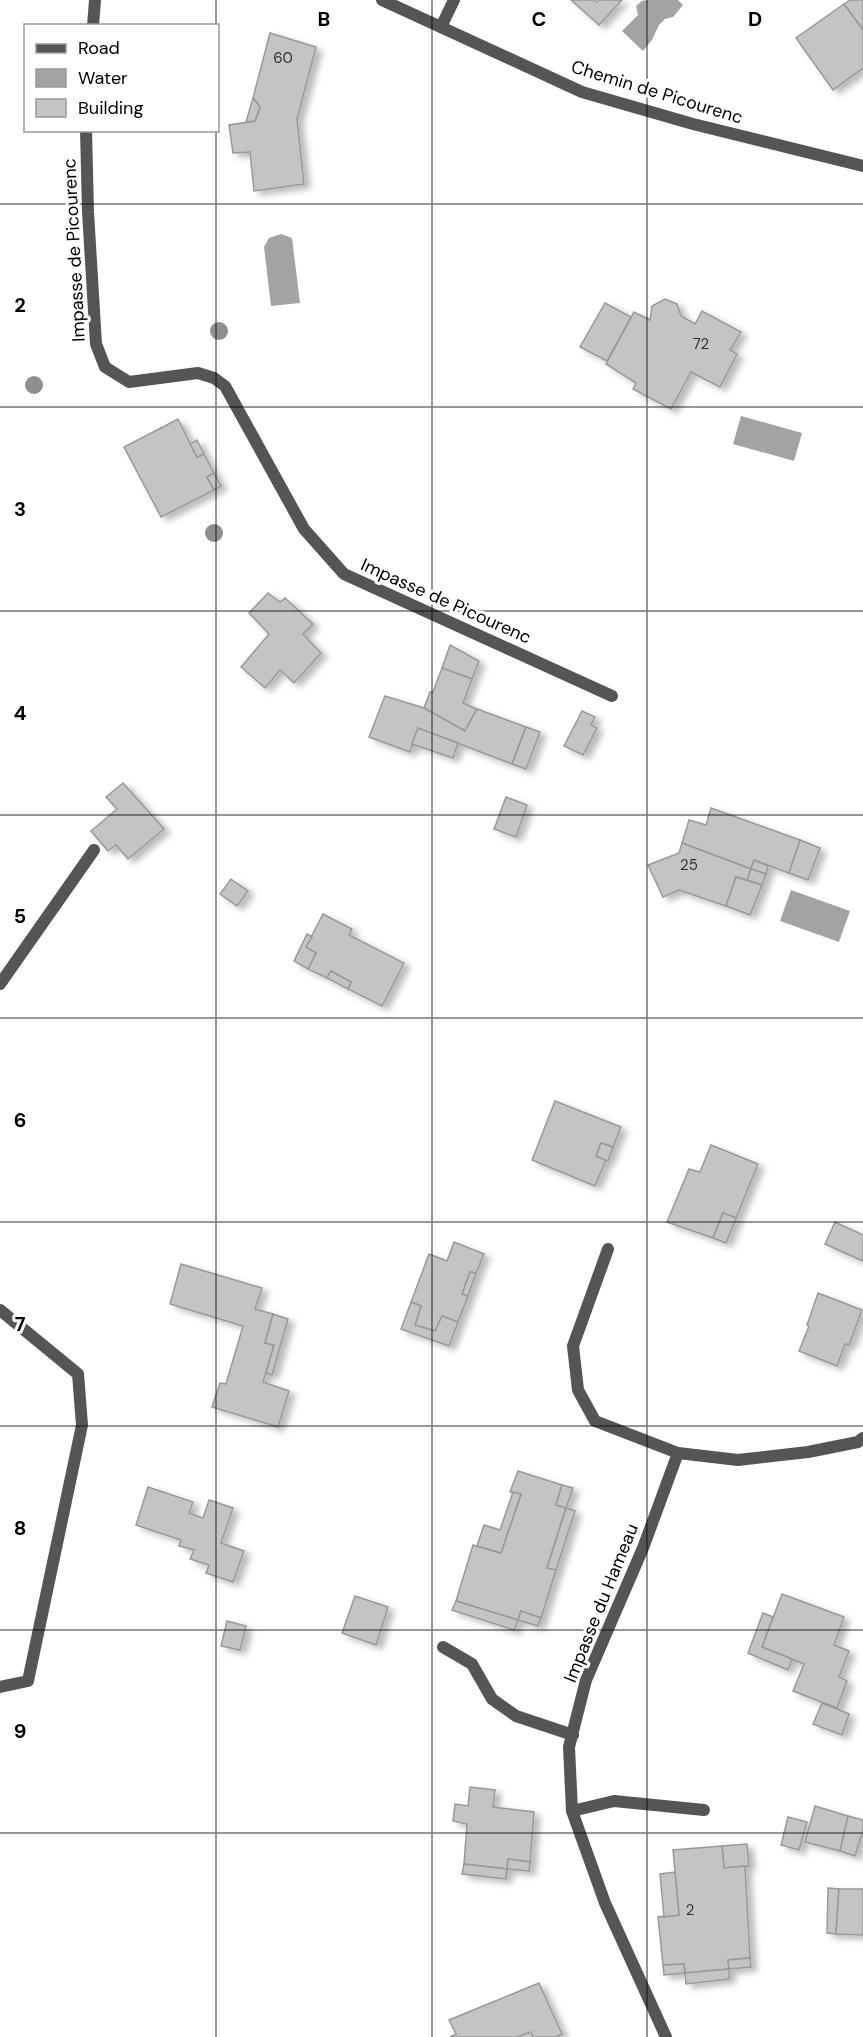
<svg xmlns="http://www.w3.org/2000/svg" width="863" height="2037" font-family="'DM Sans',sans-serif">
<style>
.water{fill:#a3a3a3}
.building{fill:#c4c4c4;stroke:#999;stroke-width:1.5;filter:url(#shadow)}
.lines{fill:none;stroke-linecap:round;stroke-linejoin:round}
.service{stroke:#555;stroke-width:12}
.minor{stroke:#555;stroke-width:12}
.tree{fill:#8f8f8f}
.grid{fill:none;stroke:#000;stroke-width:1.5;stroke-opacity:0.55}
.labels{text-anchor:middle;stroke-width:6;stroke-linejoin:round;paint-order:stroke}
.number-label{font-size:15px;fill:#313131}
.street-label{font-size:18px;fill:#000;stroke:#fff}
.grid-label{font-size:20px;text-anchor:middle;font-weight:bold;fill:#000;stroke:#fff;stroke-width:6;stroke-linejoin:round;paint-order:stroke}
</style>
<defs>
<filter id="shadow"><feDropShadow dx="6" dy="4" stdDeviation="3" flood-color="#0004"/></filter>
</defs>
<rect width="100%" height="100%" fill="#fff"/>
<g class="water">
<path d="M647 0H678L683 5 673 17 665 19 659 25 652 40 643 51 622 31 638 15 636 6 642 1Z"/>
<path d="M281 234 292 238 300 303 271 306 264 247 269 238Z"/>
<path d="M741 416 802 433 794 461 733 444Z"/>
<path d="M791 890 850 911 839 942 780 921Z"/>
</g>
<g class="building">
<path d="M571 0H595L597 2 599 0H622L599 25Z"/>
<path d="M850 0H863V30L844 4Z"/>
<path d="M844 4 863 30V68L833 90 796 38Z"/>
<path d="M270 33 316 47 297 119 304 184 254 191 250 152 233 153 229 125 255 121 260 107 253 98Z"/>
<path d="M253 98 260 107 255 121 246 122Z"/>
<path d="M665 299 677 304 681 316 695 324 702 311 741 332 730 350 737 354 720 387 691 372 671 409 633 389 636 383 606 364 634 312 650 320 652 306Z"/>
<path d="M605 303 631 317 607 361 580 347Z"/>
<path d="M178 419 197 457 204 454 214 473 207 477 214 490 161 517 124 447Z"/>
<path d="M197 440 204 454 197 457 190 444Z"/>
<path d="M214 473 221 486 214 490 207 477Z"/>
<path d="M268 593 280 602 285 598 313 624 303 634 321 653 294 683 280 670 265 688 241 667 269 634 249 613Z"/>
<path d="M450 645 479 661 472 679 442 668Z"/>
<path d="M442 668 472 679 463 703 477 709 465 731 424 708 430 692H433Z"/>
<path d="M385 696 424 708 465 731 477 709 526 727 512 764 418 728 410 752 369 737Z"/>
<path d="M582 711 595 717 591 725 597 728 583 755 564 746Z"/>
<path d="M526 727 540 732 526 769 512 764Z"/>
<path d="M418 728 458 743 453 758 412 744Z"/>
<path d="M123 783 164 829 128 859 116 845 108 851 91 831 117 809 106 797Z"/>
<path d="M506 797 527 805 516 837 494 829Z"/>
<path d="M711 808 800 840 789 873 754 860 751 869 682 843 689 820 706 825Z"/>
<path d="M800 840 820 848 808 880 789 873Z"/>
<path d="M682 843 751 869 747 880 736 877 726 906 679 890 663 897 648 865 679 853Z"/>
<path d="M754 860 768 866 766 874 751 869Z"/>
<path d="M751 869 766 874 762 885 747 880Z"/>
<path d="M736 877 762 885 750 915 726 906Z"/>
<path d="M231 879 248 891 237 906 220 894Z"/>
<path d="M323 914 352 929 349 935 404 963 382 1006 348 989 351 982 331 971 327 978 308 969 316 953 306 947Z"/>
<path d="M307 934 312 937 306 947 316 953 308 969 294 961Z"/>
<path d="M331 971 351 982 348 989 327 978Z"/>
<path d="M555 1101 621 1127 613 1147 601 1143 596 1156 606 1160 595 1186 532 1160Z"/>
<path d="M601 1143 613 1147 608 1161 596 1156Z"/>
<path d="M711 1145 758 1164 736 1218 723 1213 713 1238 667 1222 689 1169 700 1172Z"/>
<path d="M723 1213 736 1218 726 1243 713 1238Z"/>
<path d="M835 1222 863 1235V1261L825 1244Z"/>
<path d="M454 1242 484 1254 476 1273 470 1272 462 1294 468 1296 458 1322 442 1316 435 1331 415 1325 421 1306 411 1302 429 1254 447 1261Z"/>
<path d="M181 1264 262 1288 255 1309 273 1314 265 1343 274 1345 263 1382 289 1391 278 1427 212 1407 220 1383 226 1384 243 1326 170 1304Z"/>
<path d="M470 1272 476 1273 468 1296 462 1294Z"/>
<path d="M818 1293 862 1310 849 1345 845 1344 837 1366 799 1351 809 1326 807 1325Z"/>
<path d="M411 1302 421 1306 415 1325 435 1331 442 1316 458 1322 449 1346 401 1329Z"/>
<path d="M273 1314 288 1319 272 1375 266 1373 274 1345 265 1343Z"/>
<path d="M518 1471 562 1485 556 1505 566 1508 547 1568 556 1570 541 1618 521 1611 518 1620 456 1601 473 1545 501 1553 521 1494 510 1492Z"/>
<path d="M562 1485 573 1488 566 1508 556 1505Z"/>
<path d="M148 1487 193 1502 189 1513 203 1518 209 1500 233 1508 221 1543 244 1551 233 1582 206 1573 209 1565 190 1559 194 1550 179 1546 181 1540 136 1525Z"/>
<path d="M513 1492 521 1494 501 1553 477 1546 484 1525 500 1530Z"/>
<path d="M566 1508 575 1511 556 1570 547 1568Z"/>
<path d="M782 1594 844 1617 834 1645 849 1651 839 1677 847 1681 837 1708 793 1691 804 1664 762 1647Z"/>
<path d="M355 1596 388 1607 376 1645 342 1633Z"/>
<path d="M456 1601 518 1620 514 1630 452 1610Z"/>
<path d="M521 1611 541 1618 538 1626 518 1620Z"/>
<path d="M763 1613 773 1617 762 1647 792 1659 788 1670 748 1653Z"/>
<path d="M227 1621 246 1626 240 1650 221 1646Z"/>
<path d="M822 1703 849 1714 842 1735 813 1724Z"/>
<path d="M470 1787 495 1790 493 1807 534 1812 530 1862 508 1859 507 1869 464 1864 467 1824 453 1821 455 1804 468 1806Z"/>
<path d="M815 1806 848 1816 840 1851 805 1842Z"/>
<path d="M848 1816 863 1820V1830L855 1856 840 1851Z"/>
<path d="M788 1817 807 1822 799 1850 781 1845Z"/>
<path d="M747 1844 749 1866 724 1868 722 1846Z"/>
<path d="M722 1846 724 1868 745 1866 750 1958 728 1960 729 1969 685 1973 684 1964 663 1965 658 1917 679 1915 673 1850Z"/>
<path d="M508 1859 530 1862 529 1871 507 1869Z"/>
<path d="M464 1864 507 1869 506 1879 462 1874Z"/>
<path d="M675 1872 679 1915 664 1917 660 1874Z"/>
<path d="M828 1888 839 1889 836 1934 827 1933Z"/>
<path d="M839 1889H863V1935L836 1934Z"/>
<path d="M750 1958 751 1967 729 1969 728 1960Z"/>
<path d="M684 1964 685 1973 664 1975 663 1965Z"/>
<path d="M729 1969V1979L686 1984 685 1973Z"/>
<path d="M539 1983 562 2034 555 2037H533L531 2032 517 2037H450L456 2034 449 2020Z"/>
</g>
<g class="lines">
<g class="service">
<path d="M441 27 454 0"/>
<path d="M443 1647 472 1664 492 1699 516 1716 573 1735"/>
<path d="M572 1811 614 1801 704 1810"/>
</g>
<g class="minor">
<path d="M382 0 582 92 693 124 863 166"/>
<path d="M93 26 95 0"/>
<path d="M86 130 88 212 96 344 105 367 129 382 198 373 214 378 225 386 304 529 344 574 612 696"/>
<path d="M0 984 94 850"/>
<path d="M608 1249 573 1346 578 1390 595 1421 678 1453 738 1460 808 1452 858 1442 863 1438"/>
<path d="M0 1310 78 1374 82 1425 28 1681 0 1687"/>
<path d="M666 2037 605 1903 572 1811 569 1747 586 1680 643 1548 678 1453"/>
</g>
</g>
<g class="tree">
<circle cx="219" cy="331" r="9"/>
<circle cx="34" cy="385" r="9"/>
<circle cx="214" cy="533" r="9"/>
</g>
<path class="grid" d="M216 0V26M432 0V2037M647 0V2037M216 130V2037M0 204H863M0 407H863M0 611H863M0 815H863M0 1018H863M0 1222H863M0 1426H863M0 1630H863M0 1833H863"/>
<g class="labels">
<g class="number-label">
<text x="283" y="63">60</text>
<text x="701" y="349">72</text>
<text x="689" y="870">25</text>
<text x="690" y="1915">2</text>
</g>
<g class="street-label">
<text transform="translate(657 92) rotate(17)" y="6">Chemin de Picourenc</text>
<text transform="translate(74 250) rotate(-93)" y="6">Impasse de Picourenc</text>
<text transform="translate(446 601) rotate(24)" y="6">Impasse de Picourenc</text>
<text transform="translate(601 1603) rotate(-68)" y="6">Impasse du Hameau</text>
</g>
</g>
<g class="grid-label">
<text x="324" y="26">B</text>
<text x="539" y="26">C</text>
<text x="755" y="26">D</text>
<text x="20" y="312">2</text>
<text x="20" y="516">3</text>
<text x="20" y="720">4</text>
<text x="20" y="923">5</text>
<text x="20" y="1127">6</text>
<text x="20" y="1331">7</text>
<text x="20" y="1535">8</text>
<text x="20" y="1738">9</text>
</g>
<rect x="24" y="24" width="195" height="108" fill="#ffffff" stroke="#999999" stroke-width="1.5"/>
<rect x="36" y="44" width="30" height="9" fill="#555555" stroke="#999999" stroke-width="1.5"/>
<text x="78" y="54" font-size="18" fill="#000000">Road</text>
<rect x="36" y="69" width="30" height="18" fill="#a3a3a3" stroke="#999999" stroke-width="1.5"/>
<text x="78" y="84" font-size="18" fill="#000000">Water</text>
<rect x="36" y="99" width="30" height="18" fill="#c4c4c4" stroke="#999999" stroke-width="1.5"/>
<text x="78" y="114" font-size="18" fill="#000000">Building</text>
</svg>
